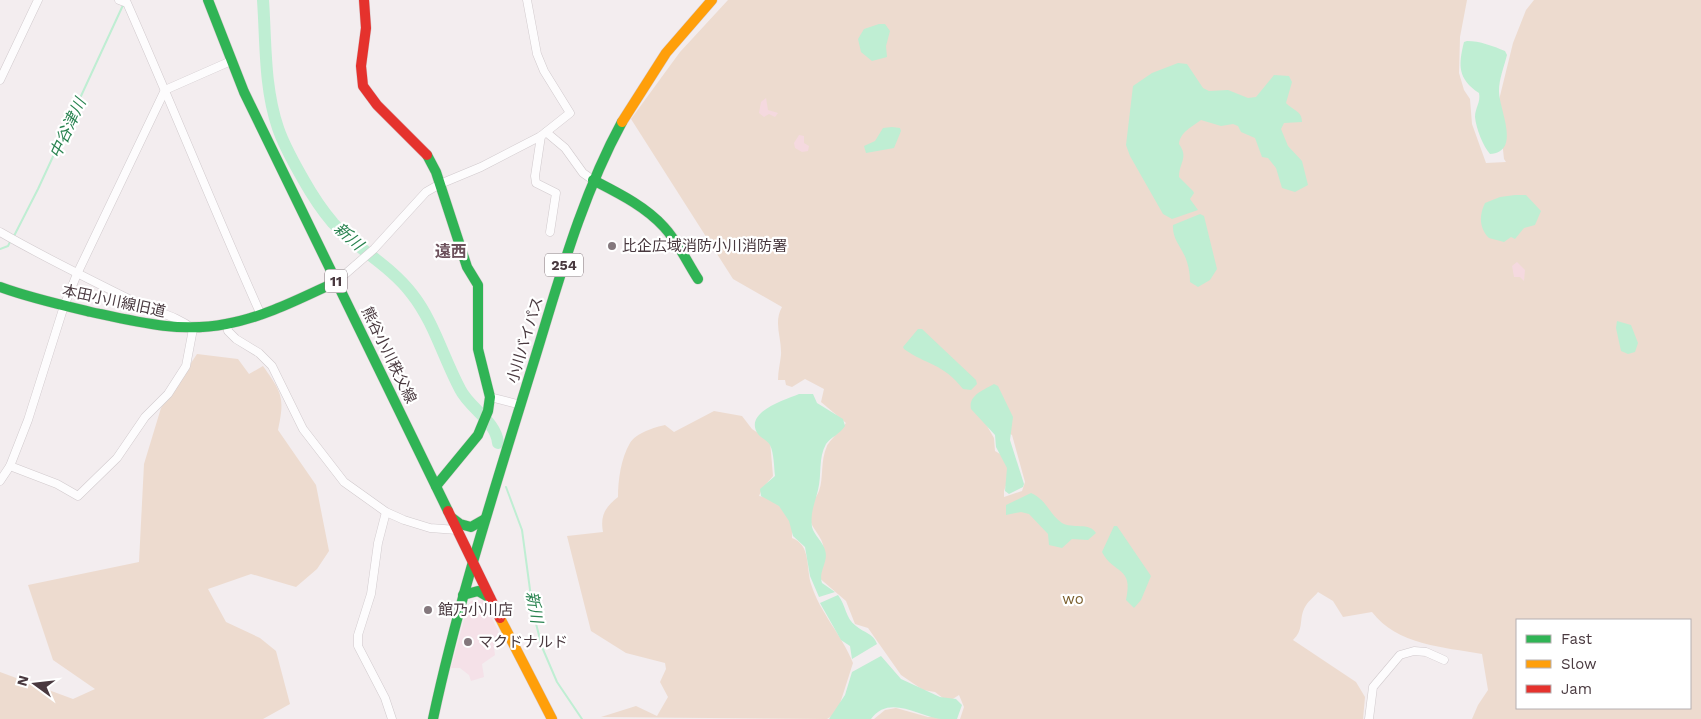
<svg xmlns="http://www.w3.org/2000/svg" width="1701" height="719" font-family="'Work Sans','Noto Sans JP',sans-serif">
<style>
.commercial{fill:#f5e1e8}
.green{fill:#eddbcf;fill-rule:evenodd}
.sand{fill:#f5d9df}
.water{fill:#bfeed3}
.lines{fill:none;stroke-linecap:round;stroke-linejoin:round}
.stream{stroke:#bfeed3;stroke-width:2}
.river{stroke:#bfeed3;stroke-width:12}
.street-casing{stroke:#d1cacd;stroke-width:9}
.fast-casing{stroke:#d7cacd;stroke-width:11}
.slow-casing{stroke:#d7cacd;stroke-width:11}
.jam-casing{stroke:#d7cacd;stroke-width:11}
.street{stroke:#fdfcfd;stroke-width:8}
.fast{stroke:#30b455;stroke-width:10}
.slow{stroke:#ff9f0a;stroke-width:10}
.jam{stroke:#e5322d;stroke-width:10}
.poi-dot{fill:#84787d;stroke:#fff;stroke-width:2}
.labels{text-anchor:middle;stroke-width:4.5;stroke-linejoin:round;paint-order:stroke}
.shield{fill:#fff;stroke:#807479;stroke-width:1}
.shield-label{font-size:14px;font-weight:bold;fill:#49393f}
.poi-label{font-size:15px;fill:#49393f;stroke:#fff;text-anchor:start}
.street-label{font-size:15px;fill:#49393f;stroke:#fff}
.park-label{font-size:15px;fill:#7a5e2c;stroke:#fff}
.water-label{font-size:16px;font-style:italic;fill:#298350;stroke:#fff}
.neighbourhood-label{font-size:16px;font-weight:bold;fill:#6c505b;stroke:#fff}
</style>
<rect width="100%" height="100%" fill="#f3edef"/>
<path class="commercial" d="M483 600 501 637 493 640 495 655 482 664 484 677 471 681 469 675 460 668H451L468 605 471 601Z"/>
<g class="green">
<path d="M728 0H1467L1460 37 1459 73 1464 90 1470 99 1472 124 1486 163 1506 162 1504 159 1498 104 1513 43 1526 10 1534 0H1701V719H1472L1478 705 1488 690 1482 654C1443 647 1397 645 1372 612L1343 617 1333 601 1318 592C1314 597 1307 602 1304 609 1299 620 1304 630 1293 640L1356 682 1365 697 1363 719H960L964 707 959 695 948 702 935 692 923 690 901 675 868 628 855 624 846 601 817 576C823 562 828 550 819 536 815 529 810 524 809 516 809 504 815 501 819 491 824 477 820 461 827 446 828 443 842 428 846 423L821 402 824 389 805 379 792 387 786 385 785 380H778C778 371 780 364 781 355 782 338 773 323 782 307L733 279 631 119 680 52ZM983 419 1012 435 1025 482 1022 491 1004 497V491L1010 474 1007 458 995 451 994 438ZM1517 620H1690V708H1517Z"/>
<path d="M197 354 238 359 249 374 263 366C282 393 285 397 278 430L316 485 329 551 317 569 296 587 251 574 208 589 226 622 260 638 276 651 290 704 263 719H0V672L73 699 95 689 53 660 28 585 139 562 144 464 161 408Z"/>
<path d="M714 411 742 416 752 429 770 441 773 476 762 489 759 496 774 499 792 522V538C811 545 806 567 811 584 820 613 842 635 853 663L837 713 827 719 601 717 636 706 657 716 668 697 660 682 666 669 665 663 626 653 591 631 567 536 603 532C600 516 605 507 618 497 618 480 621 458 630 443 636 433 655 427 665 425L674 432Z"/>
<path d="M896 708 928 717H942V719H874L885 710Z"/>
</g>
<g class="sand">
<path d="M766 98 768 110 778 113 775 117 769 114 764 117 759 113 761 102Z"/>
<path d="M799 135 804 136V143L809 146 808 151 802 152 795 148 794 143Z"/>
<path d="M1517 262 1525 270 1524 281 1520 277H1514L1512 266Z"/>
</g>
<g class="water">
<path d="M879 24H885L890 31 886 46 887 57 872 61 861 52 858 39 864 29Z"/>
<path d="M1467 41C1480 41 1493 46 1505 51L1507 55C1504 67 1499 79 1499 91 1499 110 1522 152 1490 154 1483 146 1476 128 1475 117 1475 108 1481 102 1479 93 1458 79 1458 66 1464 42Z"/>
<path d="M1178 63 1187 64 1203 88 1209 91 1228 90 1248 98 1256 97 1274 75 1289 76 1292 82 1286 103C1294 111 1302 111 1302 122L1284 123 1281 129 1288 146 1302 161 1308 185 1295 192 1282 188 1276 168 1268 158 1262 157 1255 138 1241 132 1238 126 1233 124 1221 126 1201 120C1192 127 1180 132 1179 144 1189 158 1179 162 1179 177L1193 191 1194 193 1190 199 1198 210 1172 219 1163 214 1130 156 1126 145 1133 86 1152 73Z"/>
<path d="M892 127 900 128 901 131 894 148 866 153 864 146 875 141 883 128Z"/>
<path d="M1515 195H1526L1541 211 1535 225 1524 228 1515 239 1511 237 1504 242 1489 238C1479 228 1479 215 1485 203L1500 197Z"/>
<path d="M1200 214 1204 216 1217 269 1210 280 1198 287 1190 282C1190 275 1189 268 1187 262 1183 248 1172 240 1173 225Z"/>
<path d="M1617 321 1631 325 1638 343 1635 352 1628 354 1621 351 1616 328Z"/>
<path d="M918 329H922L976 380 977 384 971 390 963 389C943 363 926 365 904 349L903 347Z"/>
<path d="M994 384 998 386 1013 417 1010 440 1024 484 1023 487 1009 494 1005 491 1007 468 996 447 995 435 971 409C968 395 984 390 994 384Z"/>
<path d="M799 394H813L817 403 843 419 845 426C840 434 831 437 826 444 818 458 822 475 818 490 815 503 810 512 812 527 814 535 823 542 825 550 829 562 818 571 822 583L835 592 819 597 810 576 805 547 793 536 789 521 779 506 761 496 760 489 775 476C774 467 774 453 770 445 767 440 761 438 758 434 743 412 785 400 799 394Z"/>
<path d="M1031 493C1046 499 1050 515 1062 523 1072 529 1090 522 1096 533L1088 540 1072 539 1062 548 1049 545 1048 534 1029 514 1021 512 1006 515V505Z"/>
<path d="M1114 526H1117L1151 576 1141 600 1134 608 1126 600C1134 566 1113 574 1102 552Z"/>
<path d="M838 595C846 605 845 618 856 626 864 633 873 633 877 644L852 659 850 646 841 640 820 603Z"/>
<path d="M881 656 901 679 940 697 956 699 962 705 957 719C952 719 946 719 941 719 918 716 889 694 871 719H829L845 695 852 672Z"/>
</g>
<g class="lines">
<g class="stream">
<path d="M14 236 38 189 124 3"/>
<path d="M0 249 8 246 11 240"/>
<path d="M506 487 522 530 533 612 542 647 557 682 582 719"/>
</g>
<path class="river" d="M263 0C266 42 264 87 278 128 284 146 294 163 303 179 312 195 321 209 333 223 357 249 390 265 412 294 434 322 443 357 460 389 469 408 496 421 498 443"/>
<defs>
<g id="street">
<path d="M119 0 127 3C173 107 215 212 261 315"/>
<path d="M0 80 38 0"/>
<path d="M546 132 565 148 583 173 593 180"/>
<path d="M541 136 535 176 536 183 556 193 550 232"/>
<path d="M0 232C45 258 91 280 137 303 156 312 177 316 193 329L186 366 168 394 145 417 117 458 78 496 57 484 10 466"/>
<path d="M336 282 374 249 426 192 440 184 481 167 541 136 570 113 544 71 537 54 527 0"/>
<path d="M227 324 228 331 236 339 259 353 272 366 303 429 344 482 386 512 404 520 430 528 457 530"/>
<path d="M490 397 521 405"/>
<path d="M0 481 10 466 28 420 64 306 77 274 165 90 231 61"/>
<path d="M386 512 378 543 371 594 358 635V646L385 698 392 719"/>
<path d="M1369 719 1373 687 1400 655 1414 651 1426 652 1444 660"/>
</g>
<g id="fast">
<path d="M208 0 244 92 448 511"/>
<path d="M427 155 436 172 467 267 478 285V349L490 397 488 411 478 435 436 486"/>
<path d="M593 180C618 193 645 206 664 227 678 242 687 262 698 279"/>
<path d="M0 287C30 298 61 305 91 312 137 322 180 333 226 324 265 317 301 298 336 282"/>
<path d="M452 518 460 524 471 527 485 519"/>
<path d="M463 595 478 591 490 598"/>
<path d="M433 719C458 602 495 488 530 374 557 288 579 201 622 122"/>
</g>
<g id="slow">
<path d="M622 122 666 53 712 0"/>
<path d="M500 618 552 719"/>
</g>
<g id="jam">
<path d="M364 0 366 28 361 66 363 86 377 105 427 155"/>
<path d="M448 511 500 618"/>
</g>
</defs>
<use href="#street" class="street-casing"/>
<use href="#fast" class="fast-casing"/>
<use href="#slow" class="slow-casing"/>
<use href="#jam" class="jam-casing"/>
<use href="#street" class="street"/>
<use href="#fast" class="fast"/>
<use href="#slow" class="slow"/>
<use href="#jam" class="jam"/>
</g>
<g class="poi-dot">
<circle cx="612" cy="246" r="5"/>
<circle cx="428" cy="610" r="5"/>
<circle cx="468" cy="642" r="5"/>
</g>
<g class="labels">
<g class="shield">
<rect x="545" y="253.5" width="38" height="23" rx="4"/>
<rect x="325" y="269.5" width="22" height="23" rx="4"/>
</g>
<g class="shield-label">
<text x="564" y="270">254</text>
<text x="336" y="286">11</text>
</g>
<g class="poi-label">
<text x="622" y="251">比企広域消防小川消防署</text>
<text x="438" y="615">館乃小川店</text>
<text x="478" y="647">マクドナルド</text>
</g>
<g class="street-label">
<text transform="translate(114 301) rotate(12)" y="5">本田小川線旧道</text>
<text transform="translate(525 340) rotate(-73)" y="5">小川バイパス</text>
<text transform="translate(389 355) rotate(64)" y="5">熊谷小川秩父線</text>
</g>
<g class="park-label">
<text x="1073" y="604">wo</text>
</g>
<g class="water-label">
<text transform="translate(67 128) rotate(-65)" y="6">中谷津川</text>
<text transform="translate(349 236) rotate(41)" y="6">新川</text>
<text transform="translate(535 607) rotate(80)" y="6">新川</text>
</g>
<g class="neighbourhood-label">
<text x="451" y="257">遠西</text>
</g>
</g>
<rect x="1516" y="619" width="175" height="90" fill="#ffffff" stroke="#b6b0b2"/>
<rect x="1526" y="635" width="25" height="8" fill="#30b455" stroke="#b6b0b2"/>
<text x="1561" y="644" font-size="15" fill="#49393f">Fast</text>
<rect x="1526" y="660" width="25" height="8" fill="#ff9f0a" stroke="#b6b0b2"/>
<text x="1561" y="669" font-size="15" fill="#49393f">Slow</text>
<rect x="1526" y="685" width="25" height="8" fill="#e5322d" stroke="#b6b0b2"/>
<text x="1561" y="694" font-size="15" fill="#49393f">Jam</text>
<g transform="translate(35 684) rotate(285)" stroke="#ffffff" stroke-width="4" paint-order="stroke">
<path d="M0-4L9 19L0 12L-9 19Z" fill="#49393f"/>
<text y="-8" font-size="14" font-weight="bold" text-anchor="middle" fill="#49393f">N</text>
</g>
</svg>
